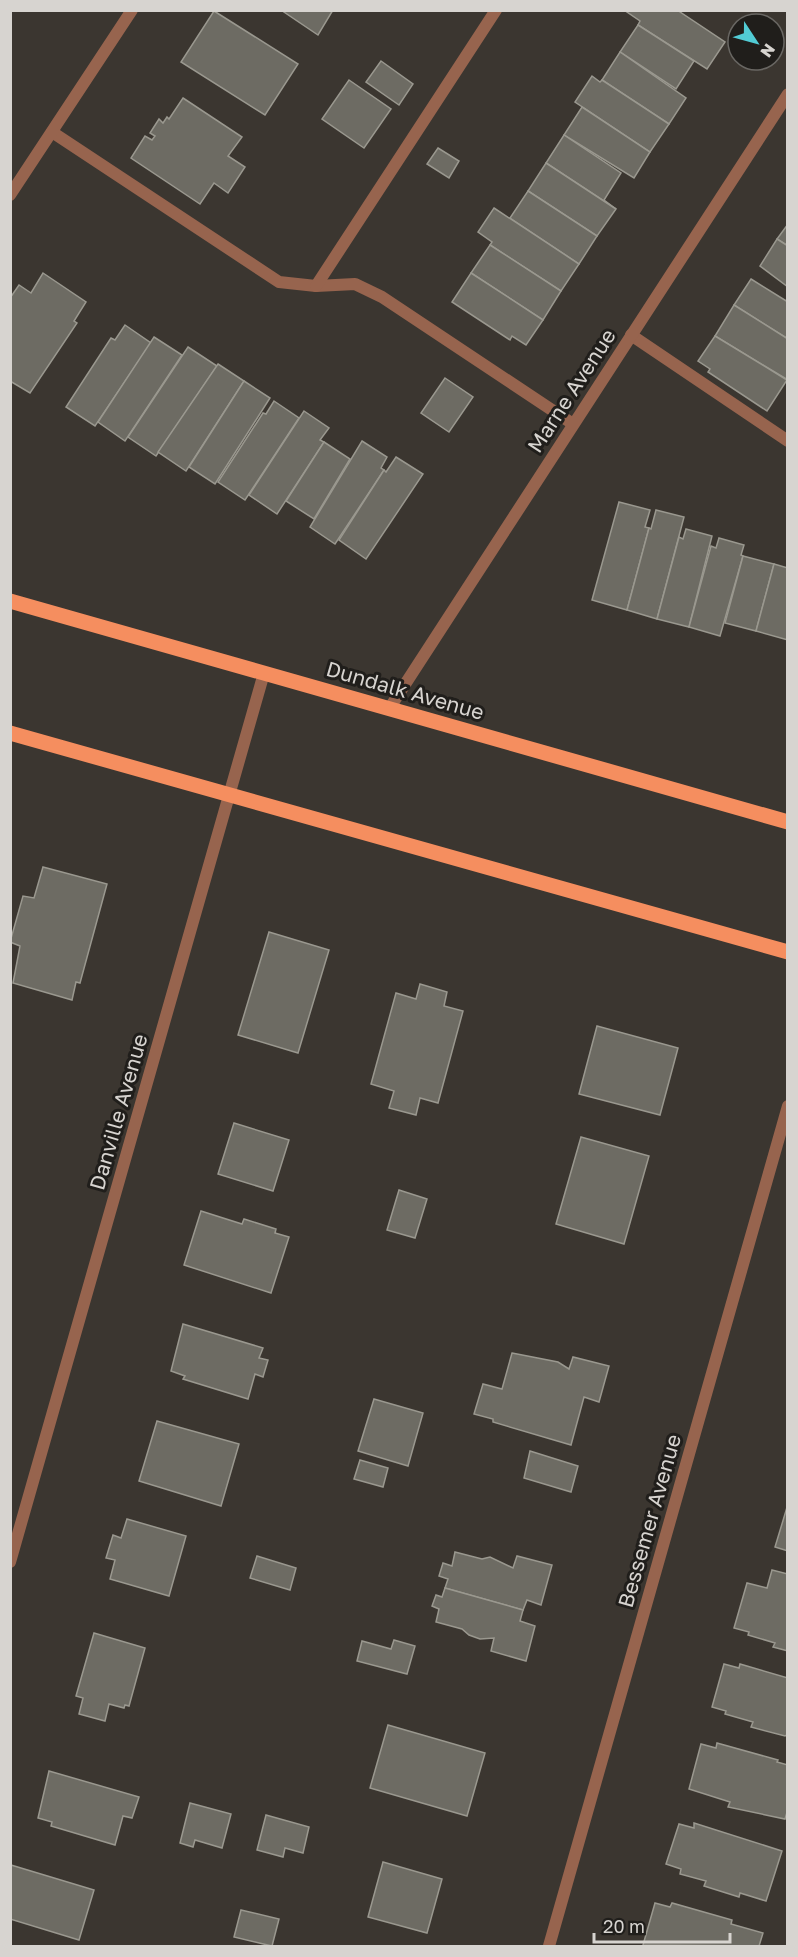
<svg xmlns="http://www.w3.org/2000/svg" width="798" height="1957" font-family="'Golos Text',sans-serif">
<style>
.building{fill:#6d6b63;stroke:#9a988f;stroke-width:1.5}
.lines{fill:none;stroke-linecap:round;stroke-linejoin:round}
.service{stroke:#97644e;stroke-width:12}
.minor{stroke:#97644e;stroke-width:12}
.primary{stroke:#f58e5f;stroke-width:15}
.labels{text-anchor:middle;stroke-width:6;stroke-linejoin:round;paint-order:stroke}
.street-label{font-size:21px;fill:#d7d4d0;stroke:#201e1b}
</style>
<rect width="100%" height="100%" fill="#3b3630"/>
<g class="building">
<path d="M281 10H333L318 35Z"/>
<path d="M624 10H677L725 42 707 69 638 25 640 21Z"/>
<path d="M214 11 298 64 265 115 181 62Z"/>
<path d="M638 25 694 61 676 89 620 52Z"/>
<path d="M620 52 686 98 669 124 602 80Z"/>
<path d="M381 61 413 84 399 105 366 82Z"/>
<path d="M592 76 600 82 602 80 669 124 650 152 575 102Z"/>
<path d="M349 80 391 109 364 148 322 119Z"/>
<path d="M183 98 242 137 228 156 245 167 228 193 214 183 200 204 131 158 145 136 152 140 155 136 150 133 159 119 163 123 167 117 169 119Z"/>
<path d="M582 107 650 152 634 178 564 135Z"/>
<path d="M564 135 621 173 604 200 616 209 546 163Z"/>
<path d="M438 148 459 161 449 178 427 164Z"/>
<path d="M546 163 616 209 597 236 528 191Z"/>
<path d="M528 191 597 236 579 264 510 218Z"/>
<path d="M494 208 579 264 561 291 490 245 492 242 478 232Z"/>
<path d="M788 224V246L777 239Z"/>
<path d="M777 239 788 246V287L760 266Z"/>
<path d="M490 245 561 291 543 320 471 273Z"/>
<path d="M43 273 86 302 74 321 77 323 30 393 10 381V298L19 285 31 293Z"/>
<path d="M471 273 543 320 526 345 512 336 510 340 452 302Z"/>
<path d="M751 279 788 302V339L734 305Z"/>
<path d="M734 305 788 339V380L715 336Z"/>
<path d="M125 325 151 343 95 426 66 407 111 338 115 340Z"/>
<path d="M715 336 787 380 767 411 708 372 710 369 698 361Z"/>
<path d="M154 337 182 355 125 441 98 422Z"/>
<path d="M188 347 217 366 156 456 128 437Z"/>
<path d="M218 364 244 381 186 471 158 452Z"/>
<path d="M445 378 473 397 449 432 421 413Z"/>
<path d="M244 381 270 398 215 484 189 467Z"/>
<path d="M274 401 299 418 245 500 218 482 263 413 266 414Z"/>
<path d="M304 411 329 428 320 440 324 442 277 514 249 495Z"/>
<path d="M362 441 387 457 381 468 384 470 335 544 310 527Z"/>
<path d="M324 442 350 459 314 519 286 501Z"/>
<path d="M396 457 423 474 366 559 339 540 384 470 386 472Z"/>
<path d="M619 502 650 510 645 527 649 528 627 610 592 600Z"/>
<path d="M656 510 684 517 657 619 627 610 649 528 651 529Z"/>
<path d="M686 529 712 536 689 627 657 619 679 537 683 539Z"/>
<path d="M719 538 744 545 741 555 743 556 720 636 689 627 711 546 716 548Z"/>
<path d="M743 556 774 564 756 631 725 623Z"/>
<path d="M774 564 788 568V640L756 631Z"/>
<path d="M43 867 107 884 80 983 76 982 72 1000 13 983 20 946 10 942 23 896 34 898Z"/>
<path d="M269 932 329 950 298 1053 238 1035Z"/>
<path d="M420 984 447 992 444 1006 463 1011 438 1103 420 1098 416 1115 389 1108 394 1091 371 1084 396 993 416 999Z"/>
<path d="M597 1026 678 1048 660 1115 579 1094Z"/>
<path d="M234 1123 289 1140 273 1191 218 1174Z"/>
<path d="M581 1137 649 1156 624 1244 556 1224Z"/>
<path d="M399 1190 427 1199 415 1238 387 1230Z"/>
<path d="M201 1211 242 1224 244 1219 276 1229 275 1233 289 1237 271 1293 184 1265Z"/>
<path d="M183 1324 263 1348 259 1358 268 1360 263 1377 255 1374 248 1399 183 1379 185 1376 171 1371Z"/>
<path d="M512 1353 558 1362 569 1369 573 1357 609 1366 599 1402 584 1397 571 1445 493 1422V1419L474 1414 483 1384 502 1389Z"/>
<path d="M374 1399 423 1413 408 1466 358 1451Z"/>
<path d="M157 1421 239 1444 221 1506 139 1481Z"/>
<path d="M530 1451 578 1466 571 1492 524 1478Z"/>
<path d="M360 1460 388 1468 383 1487 354 1479Z"/>
<path d="M788 1504V1551L775 1547Z"/>
<path d="M127 1519 186 1536 169 1596 110 1579 115 1560 106 1558 113 1535 121 1538Z"/>
<path d="M455 1552 482 1559 490 1557 513 1568 517 1556 552 1565 541 1605 527 1600 523 1610 445 1588 448 1579 439 1576 443 1563 452 1566Z"/>
<path d="M257 1556 296 1568 290 1590 250 1578Z"/>
<path d="M772 1570 788 1574V1651L773 1647 775 1643 748 1635 749 1632 734 1628 747 1583 767 1588Z"/>
<path d="M445 1588 523 1610 520 1621 535 1626 526 1661 491 1651 494 1638 480 1639 469 1635 462 1629 436 1622 439 1609 432 1606 436 1595 442 1597Z"/>
<path d="M94 1633 145 1648 129 1706 125 1705 124 1708 109 1704 105 1721 79 1714 83 1698 76 1696Z"/>
<path d="M394 1640 415 1646 407 1674 357 1661 362 1641 391 1649Z"/>
<path d="M724 1664 739 1668 740 1664 788 1678V1734L785 1736 751 1727 753 1722 725 1714 726 1711 712 1707Z"/>
<path d="M388 1725 485 1753 467 1816 370 1788Z"/>
<path d="M717 1743 778 1760 777 1762 788 1765V1809L785 1819 728 1807 730 1802 689 1789 701 1744 716 1748Z"/>
<path d="M49 1771 139 1797 132 1818 123 1816 115 1845 51 1826 52 1822 38 1818Z"/>
<path d="M190 1803 231 1814 222 1848 195 1840 193 1847 180 1843Z"/>
<path d="M266 1815 309 1827 303 1853 285 1848 283 1857 257 1850Z"/>
<path d="M694 1823 782 1851 766 1901 740 1893 739 1897 704 1886 706 1881 680 1874 681 1869 666 1864 679 1824 694 1828Z"/>
<path d="M383 1862 442 1879 427 1933 368 1917Z"/>
<path d="M11 1865 94 1890 79 1940 10 1919Z"/>
<path d="M655 1903 670 1907 672 1903 732 1920 731 1924 763 1933 759 1946 643 1945Z"/>
<path d="M241 1910 279 1919 272 1946 234 1937Z"/>
</g>
<g class="lines">
<g class="service">
<path d="M52 132 279 282 316 286 355 284 382 297 573 424"/>
<path d="M316 286 496 10"/>
<path d="M631 335 788 441"/>
</g>
<g class="minor">
<path d="M10 195 132 10"/>
<path d="M389 709 788 94"/>
<path d="M10 1562 264 673"/>
<path d="M549 1946 788 1106"/>
</g>
<g class="primary">
<path d="M10 601 788 822"/>
<path d="M10 733 788 952"/>
</g>
</g>
<g class="labels">
<g class="street-label">
<text transform="translate(572 391) rotate(-57)" y="7">Marne Avenue</text>
<text transform="translate(405 691) rotate(16)" y="7">Dundalk Avenue</text>
<text transform="translate(119 1112) rotate(-74)" y="7">Danville Avenue</text>
<text transform="translate(650 1521) rotate(-74)" y="7">Bessemer Avenue</text>
</g>
</g>
<rect width="798" height="1957" fill="none" stroke="#d7d4d0" stroke-width="24"/>
<g transform="translate(756 42) rotate(126)"><circle r="28" fill="#201e1b" stroke="#696763" stroke-width="1.5"/>
<path d="M0-4.5L10 22L0 15L-10 22Z" fill="#52ccd5"/>
<text y="-9" font-size="16" font-weight="bold" text-anchor="middle" fill="#d7d4d0">N</text>
</g>
<path d="M594 1933v9h136v-9" fill="none" stroke="#d7d4d0" stroke-width="3"/>
<text x="603" y="1933" font-size="18" fill="#d7d4d0" stroke="#201e1b" stroke-width="4.5" paint-order="stroke">20 m</text>
</svg>
